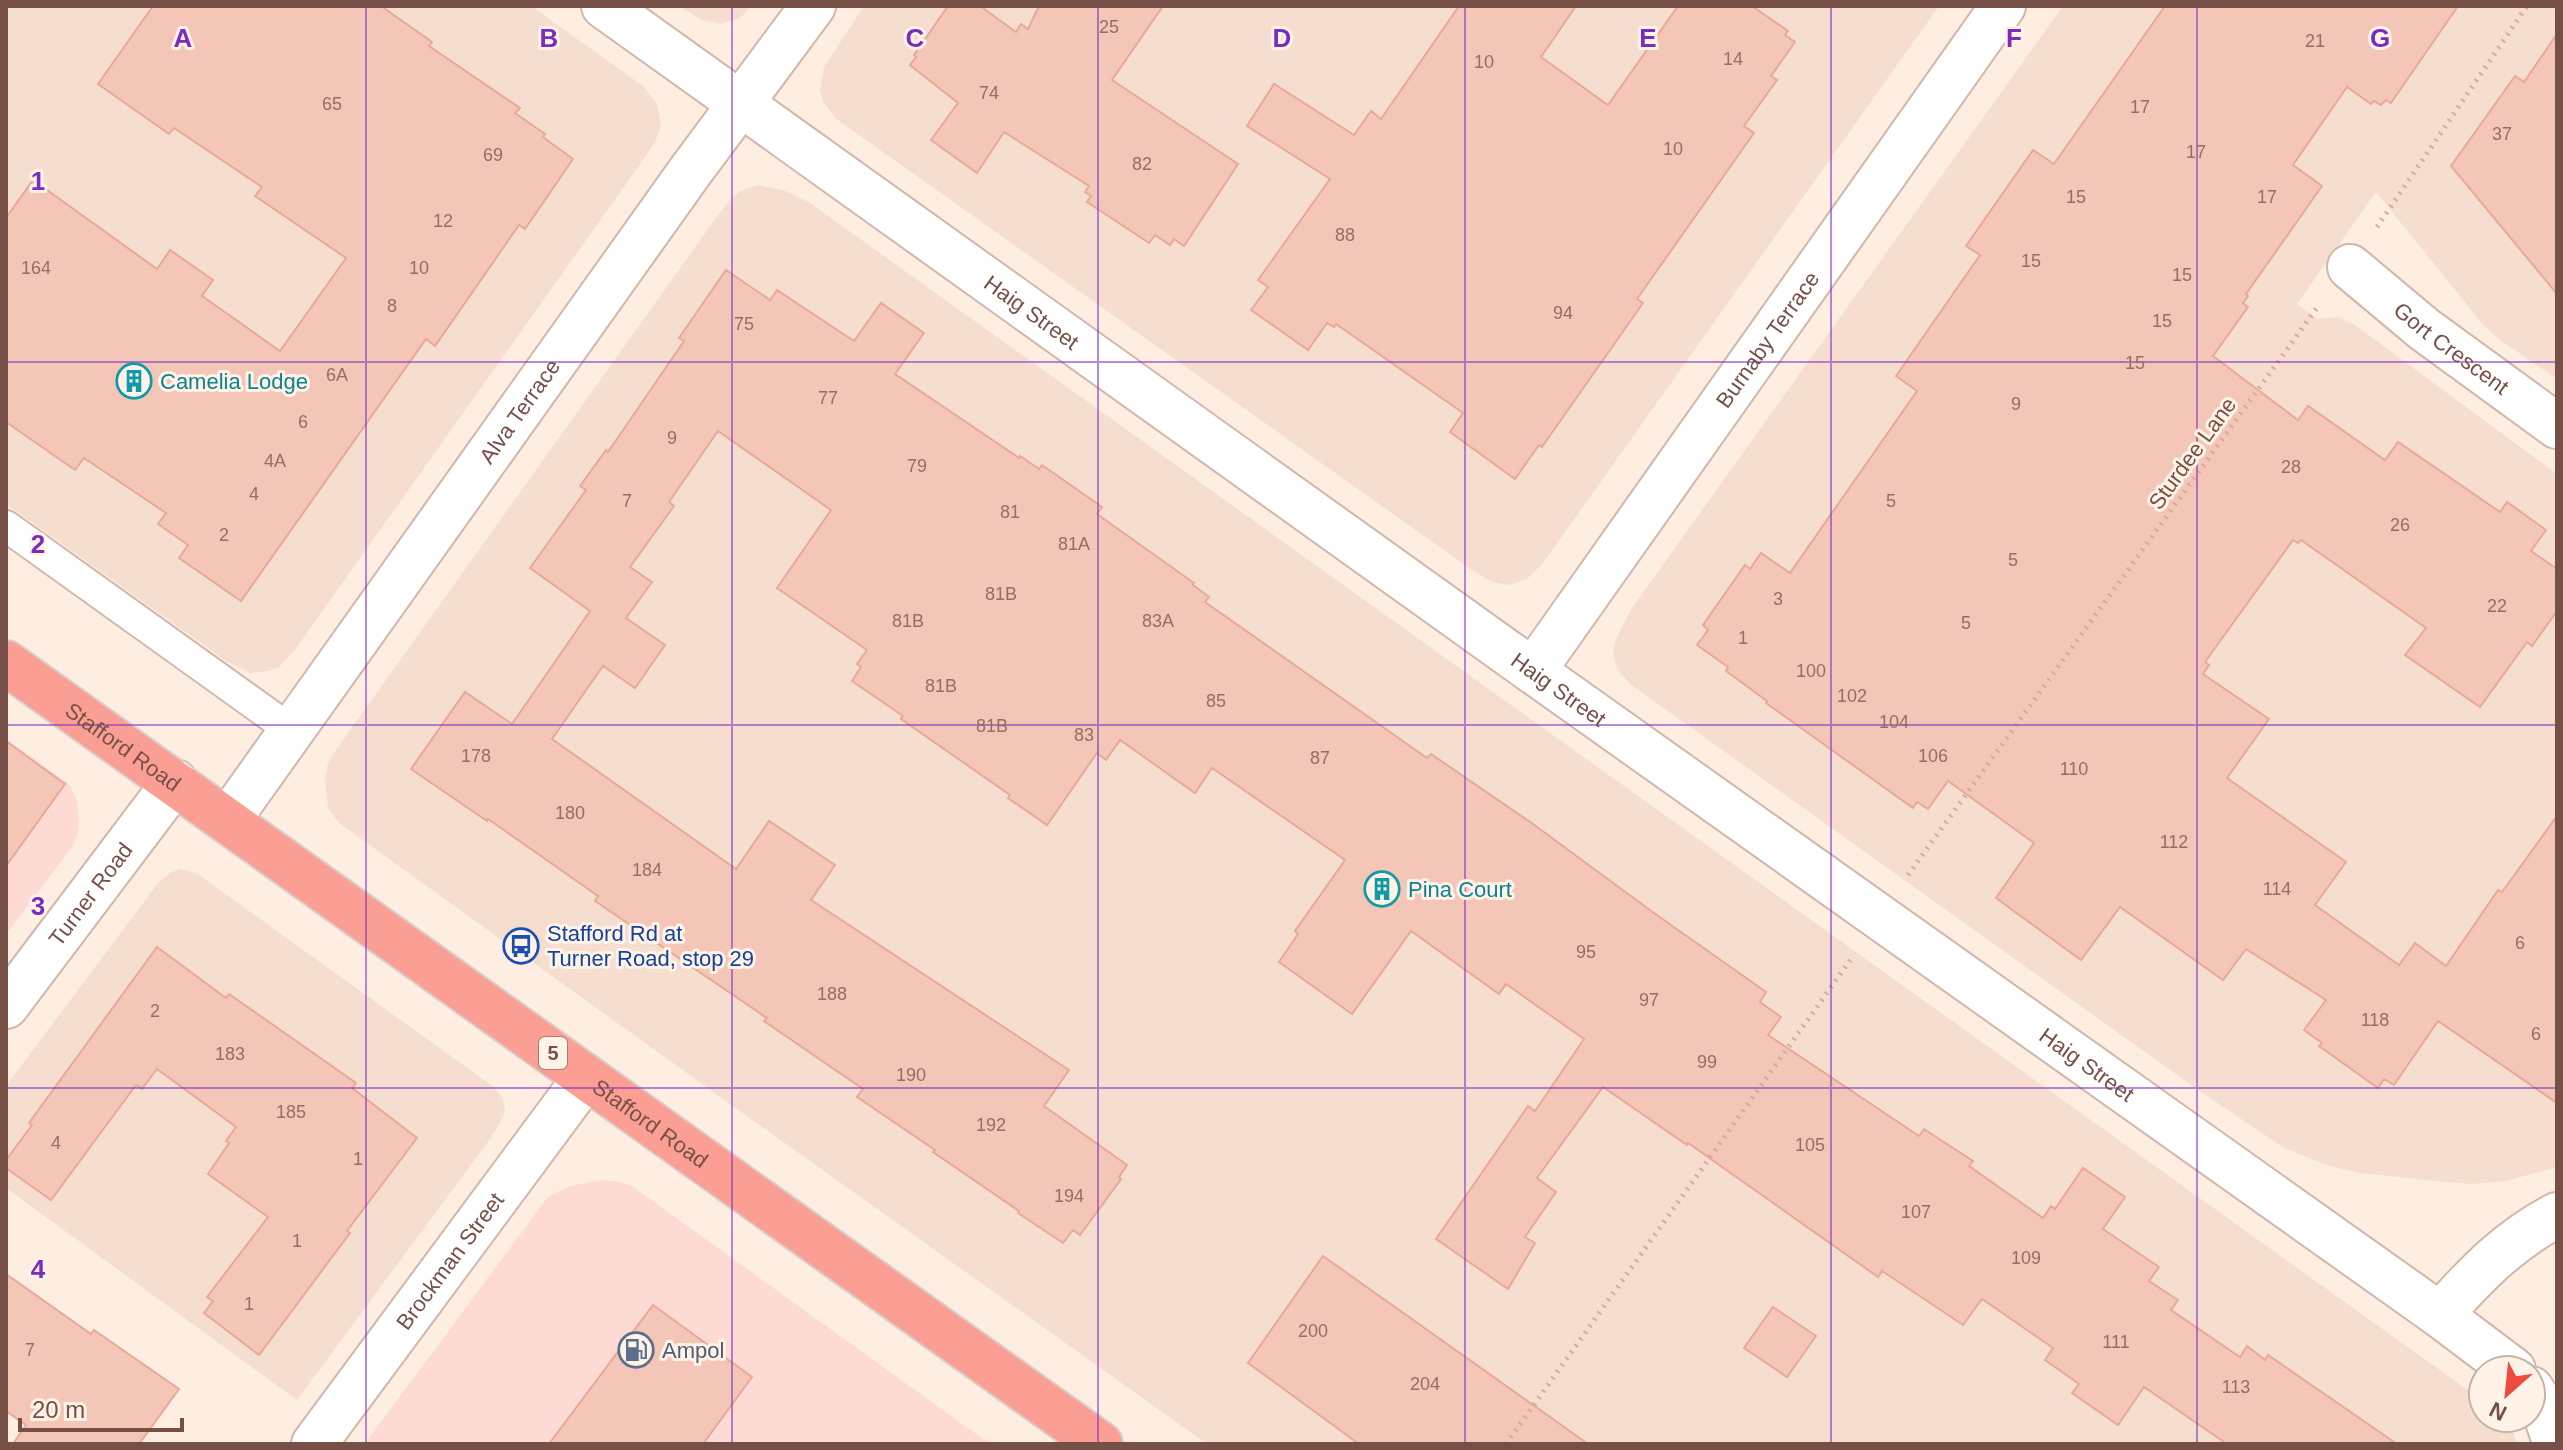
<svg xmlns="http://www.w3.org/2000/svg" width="2563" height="1450" font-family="Helvetica,sans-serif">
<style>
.residential{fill:#f5decf}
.commercial{fill:#fedad4}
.building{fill:#f4c6b7;stroke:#e8a997;stroke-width:2}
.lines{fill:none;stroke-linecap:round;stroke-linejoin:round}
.lane-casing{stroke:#d1b6aa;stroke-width:34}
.street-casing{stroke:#d1b6aa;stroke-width:48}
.highway-casing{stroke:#d9cecb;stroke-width:48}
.path{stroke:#d9a99a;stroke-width:5;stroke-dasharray:2 6;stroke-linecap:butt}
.lane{stroke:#fff;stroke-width:30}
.street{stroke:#fff;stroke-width:44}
.highway{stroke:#fb9f94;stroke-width:44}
.grid{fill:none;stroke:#7b2cbf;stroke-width:2;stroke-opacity:0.55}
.labels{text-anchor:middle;stroke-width:6;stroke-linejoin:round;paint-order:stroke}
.number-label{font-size:18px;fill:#966e63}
.shield{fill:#fff3e8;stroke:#9f8177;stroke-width:2}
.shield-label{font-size:20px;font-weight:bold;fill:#765047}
.street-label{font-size:22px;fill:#765047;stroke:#fff3e8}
.culture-label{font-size:22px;fill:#0d838f;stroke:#fff3e8;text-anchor:start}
.transit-label{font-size:22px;fill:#164399;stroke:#fff3e8;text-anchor:start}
.service-label{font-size:22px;fill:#4e5e75;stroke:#fff3e8;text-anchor:start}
.grid-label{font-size:26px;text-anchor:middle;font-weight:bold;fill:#7b2cbf;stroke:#fff3e8;stroke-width:6;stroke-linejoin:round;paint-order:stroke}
</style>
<rect width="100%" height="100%" fill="#fdeee1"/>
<g class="residential">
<path d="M6 6H531L643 86 657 104 661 126 655 142 643 160 294 651 279 667 269 671 250 673 229 663 6 504Z"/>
<path d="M679 6H751L740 18 721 24 702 20Z"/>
<path d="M864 6H1939L1543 563 1528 578 1511 585 1492 582 1472 570 835 118 823 101 820 89 824 67Z"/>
<path d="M2063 6H2557V379L2500 340 2484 326 2376 192 2297 304 2318 319 2338 317 2355 325 2557 474V1167L2506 1181 2472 1184 2445 1182 2360 1173 2329 1166 2284 1148 2194 1087 1630 684 1617 669 1613 652 1616 639 1632 608Z"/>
<path d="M757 185 783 190 810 203 2483 1401V1418H2503L2512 1429 2517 1444H1207L730 1104 339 823 328 808 325 778 328 763 338 747 718 215 730 200 741 191Z"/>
<path d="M180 869 196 873 213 885 491 1085 503 1098 505 1111 501 1121 490 1139 297 1400 6 1188V1086L158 883 170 873Z"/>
</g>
<g class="commercial">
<path d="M6 739 68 783 77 800 79 823 78 833 72 847 6 934Z"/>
<path d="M603 1180 620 1182 632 1186 990 1444H368L366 1442 548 1197 570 1186Z"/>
</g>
<g class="building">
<path d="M153 6H381L432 42 429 46 520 108 515 113 545 134 543 137 573 159 525 229 519 225 435 346 426 339 241 601 179 558 188 545 158 524 166 513 84 458 75 470 6 422V218L33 180 157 269 170 250 213 280 202 296 280 351 346 258 255 196 262 187 174 128 169 134 98 84Z"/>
<path d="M948 6H980L1016 32 1021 24 1028 29 1039 6H1163L1112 80 1238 164 1184 246 1174 239 1170 245 1155 235 1149 243 1087 202 1091 196 1085 192 1089 186 1004 132 977 173 931 140 958 103 910 65 916 57 914 55Z"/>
<path d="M1459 6H1576L1541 57 1608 105 1678 6H1752L1788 31 1785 35 1795 42 1771 76 1777 80 1744 126 1754 133 1637 299 1643 303 1542 447 1539 445 1515 479 1450 432 1463 413 1336 324 1334 327 1327 323 1308 350 1251 310 1268 287 1258 280 1330 179 1247 126 1274 84 1354 135 1371 111 1381 119Z"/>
<path d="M2165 6H2458L2391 103 2386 100 2381 105 2374 101 2371 104 2347 87 2293 165 2322 186 2246 294 2248 296 2243 303 2248 307 2213 356 2298 420 2308 406 2385 460 2398 442 2500 512 2507 502 2546 530 2531 551 2557 569V611L2532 646 2527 642 2480 707 2405 655 2426 628 2301 540 2298 543 2293 540 2205 662 2209 665 2203 674 2269 719 2227 778 2346 862 2315 905 2399 965 2415 943 2446 966 2498 890 2502 892 2557 816V1103L2438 1021 2394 1085 2384 1079 2378 1088 2319 1046 2322 1043 2304 1030 2326 1000 2246 949 2223 980 2120 907 2081 960 1996 898 2034 843 1948 781 1928 809 1917 802 1913 808 1766 703 1767 701 1726 671 1728 667 1697 645 1708 630 1703 625 1745 565 1750 569 1761 553 1790 573 1917 391 1896 376 1980 255 1966 246 2033 150 2054 164Z"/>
<path d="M2557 34V294L2451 166 2515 76 2524 82Z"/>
<path d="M726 270 770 300 777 290 854 341 881 303 924 333 895 374 1019 458 1020 456 1039 469 1042 465 1102 507 1097 514 1194 583 1193 585 1209 597 1205 602 1427 758 1431 754 1533 824 1654 913 1766 992 1760 1002 1781 1017 1768 1035 1919 1136 1924 1129 1973 1161 1969 1166 2043 1218 2051 1206 2055 1209 2083 1168 2125 1197 2103 1229 2159 1267 2149 1281 2178 1300 2171 1310 2240 1357 2247 1346 2265 1360 2268 1355 2397 1444H2227L2144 1387 2118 1425 2072 1393 2079 1384 2045 1360 2053 1348 1982 1299 1963 1325 1882 1271 1878 1277 1688 1143 1687 1145 1603 1087 1537 1178 1556 1192 1525 1237 1535 1243 1508 1289 1436 1239 1528 1106 1535 1111 1584 1039 1506 984 1499 994 1411 931 1352 1014 1279 962 1298 934 1295 931 1345 860 1212 768 1195 793 1120 740 1106 760 1097 753 1047 825 1008 798 1010 795 901 719 903 716 852 681 861 667 857 664 867 650 777 588 831 510 718 431 669 502 674 506 630 567 652 582 626 618 665 645 635 688 603 666 552 739 736 869 769 821 835 865 811 900 1069 1070 1044 1106 1127 1165 1119 1177 1121 1179 1080 1235 1073 1230 1063 1243 1018 1213 1019 1211 933 1152 935 1150 857 1097 863 1089 764 1021 767 1018 595 901 598 896 488 819 487 821 411 769 465 692 512 724 590 611 530 568 586 490 580 486 606 450 608 452 684 341 679 338Z"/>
<path d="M6 741 65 784 6 866Z"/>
<path d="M157 947 226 998 229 994 356 1083 352 1088 417 1138 347 1231 350 1233 259 1355 204 1313 213 1301 207 1297 268 1217 208 1174 229 1143 226 1141 236 1127 157 1069 142 1089 136 1085 51 1200 6 1168V1160L32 1125 29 1123Z"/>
<path d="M1323 1256 1588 1444H1359L1248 1363Z"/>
<path d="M6 1274 91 1334 94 1330 179 1389 139 1444H13L26 1425 6 1411Z"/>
<path d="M653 1305 752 1377 703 1444H549Z"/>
<path d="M1773 1307 1816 1336 1787 1377 1744 1348Z"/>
</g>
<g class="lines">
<defs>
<path id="lane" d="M6 526 292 731"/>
<g id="street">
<path id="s1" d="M604 6 1533 671 2440 1315 2513 1370"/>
<path id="s2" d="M2350 267 2424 329 2557 426"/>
<path id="s3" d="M1533 671 2003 6"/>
<path id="s4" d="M228 820 689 173 813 6"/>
<path id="s5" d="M6 1006 175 782"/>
<path d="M2440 1315C2475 1275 2509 1240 2557 1215"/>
<path d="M2531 1389 2543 1407 2556 1444"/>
<path id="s6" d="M314 1444 586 1077"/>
</g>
<g id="highway">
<path id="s7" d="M6 663 1100 1444"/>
</g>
</defs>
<use href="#lane" class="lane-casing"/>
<use href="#street" class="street-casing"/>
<use href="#highway" class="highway-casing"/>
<g class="path">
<path d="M2377 227 2527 6"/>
<path d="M1908 875 2319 305"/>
<path d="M1506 1444 1851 959"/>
</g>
<use href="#lane" class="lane"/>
<use href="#street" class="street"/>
<use href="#highway" class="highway"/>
</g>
<path class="grid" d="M366 6V1444M732 6V1444M1098 6V1444M1465 6V1444M1831 6V1444M2197 6V1444M6 362H2557M6 725H2557M6 1088H2557"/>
<defs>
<symbol id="building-ring" viewBox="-11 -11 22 22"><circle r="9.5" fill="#fff3e8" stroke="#0f9aa8" stroke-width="1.5"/><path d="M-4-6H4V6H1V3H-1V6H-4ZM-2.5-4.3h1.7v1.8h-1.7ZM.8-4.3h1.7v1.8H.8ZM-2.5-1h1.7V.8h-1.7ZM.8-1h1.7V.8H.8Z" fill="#0f9aa8"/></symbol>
<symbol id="bus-ring" viewBox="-11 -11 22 22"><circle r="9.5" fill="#fff3e8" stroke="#1a4fb4" stroke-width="1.5"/><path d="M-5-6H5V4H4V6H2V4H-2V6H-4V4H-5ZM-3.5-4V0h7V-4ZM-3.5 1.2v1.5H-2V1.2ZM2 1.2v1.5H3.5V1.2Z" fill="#1a4fb4"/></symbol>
<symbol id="fuel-ring" viewBox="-11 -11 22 22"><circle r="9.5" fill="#fff3e8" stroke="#5c6f8a" stroke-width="1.5"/><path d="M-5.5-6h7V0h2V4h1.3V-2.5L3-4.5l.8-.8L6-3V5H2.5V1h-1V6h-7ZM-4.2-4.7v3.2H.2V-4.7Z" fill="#5c6f8a"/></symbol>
</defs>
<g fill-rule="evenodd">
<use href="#building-ring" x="114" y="361" width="40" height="40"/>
<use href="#building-ring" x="1362" y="869" width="40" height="40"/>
<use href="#bus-ring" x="501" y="926" width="40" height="40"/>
<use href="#fuel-ring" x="616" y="1330" width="40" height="40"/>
</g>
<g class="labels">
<g class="number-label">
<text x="1109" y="33">25</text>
<text x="2315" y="47">21</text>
<text x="1733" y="65">14</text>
<text x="1484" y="68">10</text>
<text x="989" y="99">74</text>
<text x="332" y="110">65</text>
<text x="2140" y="113">17</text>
<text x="2502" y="140">37</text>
<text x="1673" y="155">10</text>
<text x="2196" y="158">17</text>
<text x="493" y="161">69</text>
<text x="1142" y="170">82</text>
<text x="2076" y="203">15</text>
<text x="2267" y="203">17</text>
<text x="443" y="227">12</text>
<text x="1345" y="241">88</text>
<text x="2031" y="267">15</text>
<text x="36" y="274">164</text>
<text x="419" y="274">10</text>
<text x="2182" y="281">15</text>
<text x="392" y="312">8</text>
<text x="1563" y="319">94</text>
<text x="2162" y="327">15</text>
<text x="744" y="330">75</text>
<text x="2135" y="369">15</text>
<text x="337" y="381">6A</text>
<text x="828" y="404">77</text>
<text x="2016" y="410">9</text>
<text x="303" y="428">6</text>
<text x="672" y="444">9</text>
<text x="275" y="467">4A</text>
<text x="917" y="472">79</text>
<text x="2291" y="473">28</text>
<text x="254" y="500">4</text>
<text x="627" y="507">7</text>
<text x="1891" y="507">5</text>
<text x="1010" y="518">81</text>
<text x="2400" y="531">26</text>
<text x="224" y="541">2</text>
<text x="1074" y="550">81A</text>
<text x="2013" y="566">5</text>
<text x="1001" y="600">81B</text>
<text x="1778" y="605">3</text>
<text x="2497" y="612">22</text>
<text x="908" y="627">81B</text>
<text x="1158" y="627">83A</text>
<text x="1966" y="629">5</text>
<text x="1743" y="644">1</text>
<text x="1811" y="677">100</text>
<text x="941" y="692">81B</text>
<text x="1852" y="702">102</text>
<text x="1216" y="707">85</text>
<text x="1894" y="728">104</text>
<text x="992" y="732">81B</text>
<text x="1084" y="741">83</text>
<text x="476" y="762">178</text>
<text x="1933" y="762">106</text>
<text x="1320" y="764">87</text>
<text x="2074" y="775">110</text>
<text x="570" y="819">180</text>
<text x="2174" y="848">112</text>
<text x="647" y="876">184</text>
<text x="2277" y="895">114</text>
<text x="2520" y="949">6</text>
<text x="1586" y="958">95</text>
<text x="832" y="1000">188</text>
<text x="1649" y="1006">97</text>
<text x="155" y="1017">2</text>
<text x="2375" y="1026">118</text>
<text x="2536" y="1040">6</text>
<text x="230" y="1060">183</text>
<text x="1707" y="1068">99</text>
<text x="911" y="1081">190</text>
<text x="291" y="1118">185</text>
<text x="991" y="1131">192</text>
<text x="56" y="1149">4</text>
<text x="1810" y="1151">105</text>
<text x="358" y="1165">1</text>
<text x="1069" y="1202">194</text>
<text x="1916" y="1218">107</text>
<text x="297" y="1247">1</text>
<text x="2026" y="1264">109</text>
<text x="249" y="1310">1</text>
<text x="1313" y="1337">200</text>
<text x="2116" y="1348">111</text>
<text x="30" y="1356">7</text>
<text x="1425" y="1390">204</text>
<text x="2236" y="1393">113</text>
</g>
<rect class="shield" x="539" y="1037" width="28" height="32" rx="6"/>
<g class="shield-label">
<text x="553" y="1060">5</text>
</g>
<g class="street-label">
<text dy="8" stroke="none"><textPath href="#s1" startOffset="526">Haig Street</textPath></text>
<text dy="8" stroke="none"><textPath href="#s3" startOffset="406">Burnaby Terrace</textPath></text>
<text dy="8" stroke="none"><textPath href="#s2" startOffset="130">Gort Crescent</textPath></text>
<text dy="8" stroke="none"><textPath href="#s4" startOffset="502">Alva Terrace</textPath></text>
<text transform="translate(2192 453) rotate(-54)" y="8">Sturdee Lane</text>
<text dy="8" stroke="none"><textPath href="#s1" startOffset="1174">Haig Street</textPath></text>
<text dy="8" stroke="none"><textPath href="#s7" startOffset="144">Stafford Road</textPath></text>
<text dy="8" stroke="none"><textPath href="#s5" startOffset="140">Turner Road</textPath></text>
<text dy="8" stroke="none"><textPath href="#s1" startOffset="1822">Haig Street</textPath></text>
<text dy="8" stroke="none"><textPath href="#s7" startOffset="792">Stafford Road</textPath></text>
<text dy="8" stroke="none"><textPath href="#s6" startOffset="228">Brockman Street</textPath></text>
</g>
<g class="culture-label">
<text x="160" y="389">Camelia Lodge</text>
<text x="1408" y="897">Pina Court</text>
</g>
<g class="transit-label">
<text x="547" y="941">Stafford Rd at<tspan x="547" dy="25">Turner Road, stop 29</tspan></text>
</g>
<g class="service-label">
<text x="662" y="1358">Ampol</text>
</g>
</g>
<g class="grid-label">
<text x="183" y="47">A</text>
<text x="549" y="47">B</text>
<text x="915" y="47">C</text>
<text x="1282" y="47">D</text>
<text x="1648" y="47">E</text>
<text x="2014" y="47">F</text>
<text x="2380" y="47">G</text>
<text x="38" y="190">1</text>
<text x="38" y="553">2</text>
<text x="38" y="915">3</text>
<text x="38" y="1278">4</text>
</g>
<rect width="2563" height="1450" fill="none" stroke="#765047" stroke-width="16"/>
<g transform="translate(2507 1394) rotate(207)"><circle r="38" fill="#fff3e8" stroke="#c8b2a8" stroke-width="2"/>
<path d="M0-6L14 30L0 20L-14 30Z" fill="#ee4b3f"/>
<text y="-12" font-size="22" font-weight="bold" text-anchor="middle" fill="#765047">N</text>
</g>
<path d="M20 1418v12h162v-12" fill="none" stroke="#765047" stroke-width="4"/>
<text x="32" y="1418" font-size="24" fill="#765047" stroke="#fff3e8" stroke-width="6" paint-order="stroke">20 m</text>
</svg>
